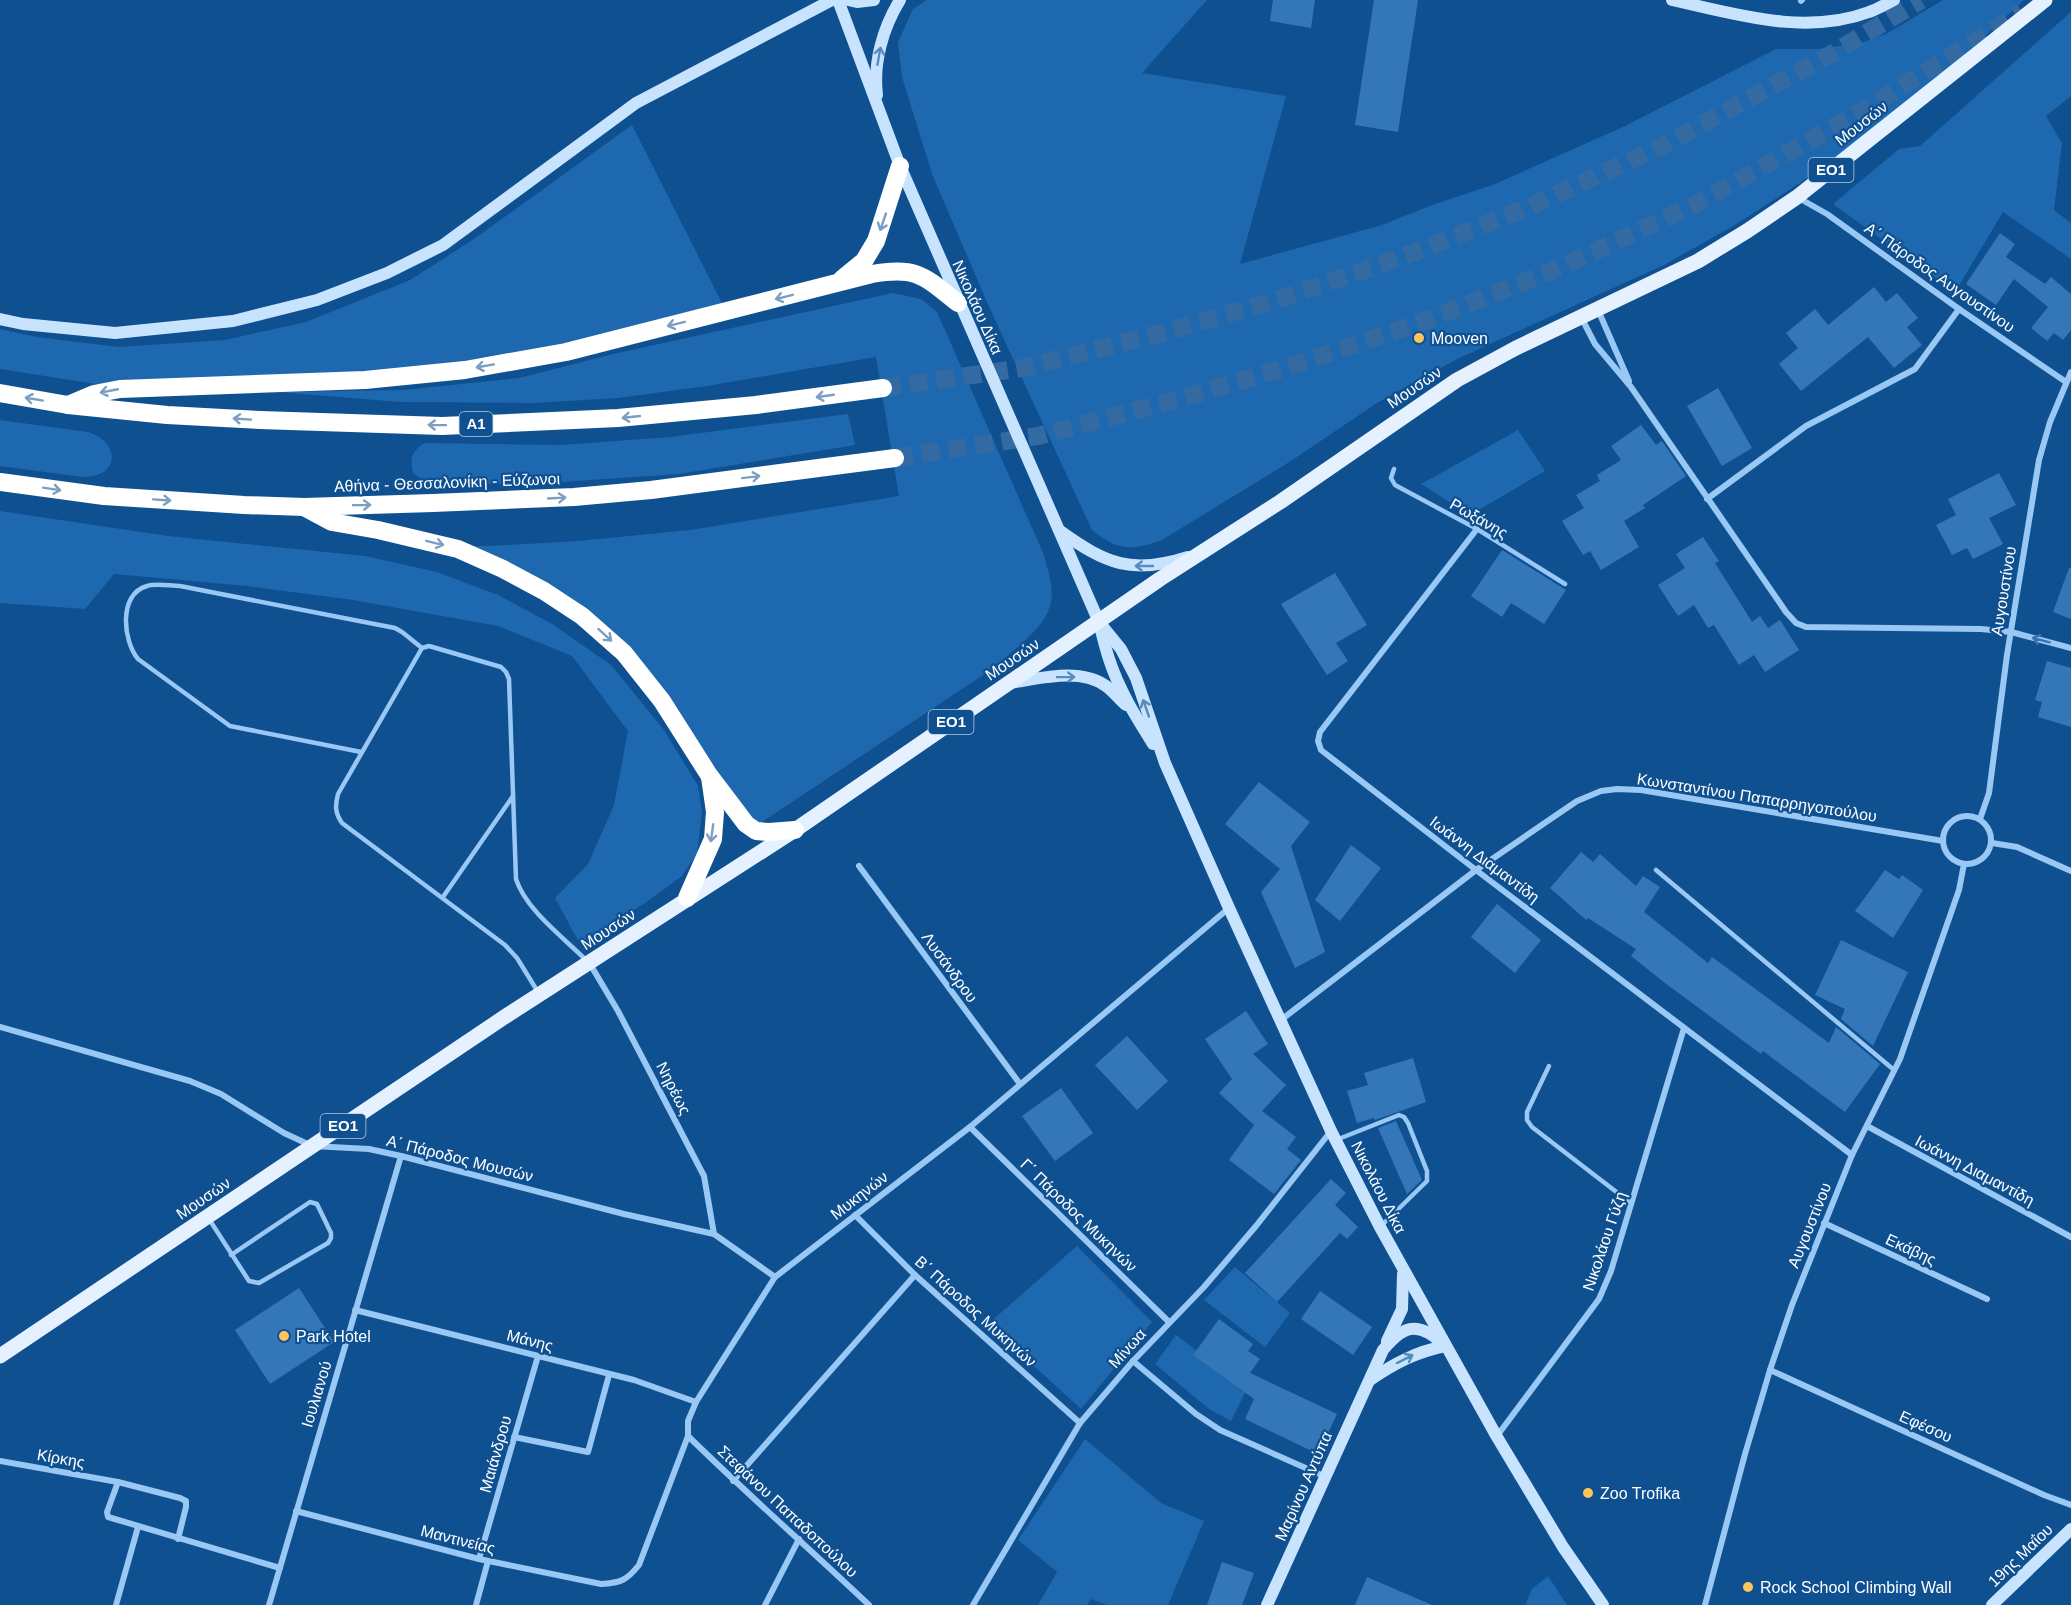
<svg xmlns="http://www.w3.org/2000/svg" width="2071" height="1605" font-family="Arial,sans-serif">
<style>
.green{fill:#1d68af}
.building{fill:#3377b9}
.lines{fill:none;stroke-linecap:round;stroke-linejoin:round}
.highway-tunnel{stroke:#336aa2;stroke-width:18;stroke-dasharray:18 9;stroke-linecap:butt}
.lane{stroke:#99c8f4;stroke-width:4.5}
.street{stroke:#99c8f4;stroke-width:6}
.secondary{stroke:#c8e3fd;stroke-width:12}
.primary{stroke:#e5f1ff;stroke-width:15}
.highway{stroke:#fff;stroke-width:18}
.oneway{stroke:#598bbc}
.oneway2{stroke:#7b9fc2}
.oneway3{stroke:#3874af}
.poi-dot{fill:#ffc55b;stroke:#0f5091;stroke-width:2}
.labels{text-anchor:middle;stroke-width:4.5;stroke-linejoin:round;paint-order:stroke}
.shield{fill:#0f5091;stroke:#b7cade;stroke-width:1.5}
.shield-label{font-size:15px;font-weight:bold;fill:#fff}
.street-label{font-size:16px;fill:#fff;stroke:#0f5091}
.poi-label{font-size:16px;fill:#fff;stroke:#0f5091;text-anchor:start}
</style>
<rect width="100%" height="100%" fill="#0f5091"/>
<g class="green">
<path d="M927 0H1207L1142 73 1286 96 1240 264 1382 225 1432 205 1495 184 1625 126 1776 49H1819L1864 42 1888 33 1943 0H2024L1955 64 1854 143 1803 181 1735 225 1664 265 1457 359 1377 403 1291 461 1162 540C1132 551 1117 551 1092 530L990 309 932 174 902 77 898 42 913 9Z"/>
<path d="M2071 12V96L2046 116 2062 143 2054 210 2071 223V259L2003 212 1955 292 1833 204 1899 149 1920 146Z"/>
<path d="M632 125 726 311 550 359 131 388 89 383 0 369V329L37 337 119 347 225 340 306 322 410 280 474 239Z"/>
<path d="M893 293 921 299 937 312 1044 555C1048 571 1055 590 1050 606 1044 629 1009 654 992 669L756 826 644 664 541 587 435 546H490L578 541 690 530 899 496 876 357 707 386 618 398 534 403 400 402 278 392 403 390 519 378 613 354Z"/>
<path d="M848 414 855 445 679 474 561 482 490 484 427 483 413 473C410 458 411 451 425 443L561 445 670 437Z"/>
<path d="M0 420 88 432C120 442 121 477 83 477L0 466Z"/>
<path d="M1518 430 1545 471 1470 515 1421 484Z"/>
<path d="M0 511 168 536 365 556 437 572 498 595 552 624 611 665 664 730 698 786 702 813 697 854 681 877 645 903 580 944 555 898 588 864 614 805 628 731 572 656 498 626 353 600 247 586 114 574 85 609 0 603Z"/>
<path d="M1077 1246 1152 1322 1081 1409 988 1324Z"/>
<path d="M1235 1267 1290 1313 1265 1347 1204 1300Z"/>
<path d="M1176 1335 1247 1389 1231 1421 1209 1409 1155 1364Z"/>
<path d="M1085 1439 1161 1503 1204 1521 1168 1605H1107L1091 1599 1087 1605H1038L1057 1572 1018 1540Z"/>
<path d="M1548 1576 1567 1605H1525L1532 1589Z"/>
</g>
<g class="building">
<path d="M1273 0H1315L1311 28 1270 21Z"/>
<path d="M1374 0H1418L1398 132 1355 125Z"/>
<path d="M2000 233 2015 244 2006 257 2045 284 2051 277 2071 294V330L2063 340 2054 333 2047 341 2031 328 2048 307 2014 279 1996 305 1966 284Z"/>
<path d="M1874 287 1886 302 1897 293 1918 318 1907 327 1922 345 1894 368 1868 337 1801 391 1779 364 1798 348 1786 333 1815 309 1828 325Z"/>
<path d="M1718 388 1752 448 1722 466 1687 406Z"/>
<path d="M1641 425 1656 445 1662 441 1686 476 1643 505 1645 508 1624 521 1639 547 1601 570 1590 551 1583 555 1562 521 1584 508 1576 495 1600 481 1597 475 1621 460 1611 446Z"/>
<path d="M1999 473 2016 505 1989 518 2003 544 1973 559 1967 548 1952 555 1936 525 1956 515 1948 499Z"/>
<path d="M1703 537 1719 561 1715 563 1752 622 1760 616 1768 628 1780 620 1799 650 1765 672 1754 655 1739 665 1714 625 1708 628 1694 605 1678 616 1658 585 1685 568 1676 554Z"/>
<path d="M1502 550 1566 590 1544 624 1511 603 1502 617 1471 596Z"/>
<path d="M2069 568H2071V619L2053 612Z"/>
<path d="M1335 573 1367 625 1336 643 1348 661 1327 675 1281 604Z"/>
<path d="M2047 661 2071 668V727L2038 717 2042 702 2035 700Z"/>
<path d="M1259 782 1310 822 1291 846 1325 952 1295 968 1261 892 1280 869 1225 824Z"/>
<path d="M1351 845 1381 868 1340 921 1315 900Z"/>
<path d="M1581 852 1593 862 1600 854 1636 886 1643 876 1660 887 1644 912 1708 963 1712 957 1829 1043 1836 1027 1880 1064 1845 1112 1763 1051 1761 1054 1665 983 1631 956 1636 949 1588 918 1586 920 1550 888Z"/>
<path d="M1885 870 1899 879 1902 875 1923 890 1893 938 1855 911Z"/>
<path d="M1497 904 1541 940 1515 973 1471 937Z"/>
<path d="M1841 940 1908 972 1873 1046 1841 1019 1845 1009 1815 995Z"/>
<path d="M1246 1011 1268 1044 1253 1054 1286 1085 1262 1111 1296 1137 1287 1149 1301 1160 1274 1194 1229 1160 1254 1125 1219 1093 1232 1079 1205 1039Z"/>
<path d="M1127 1036 1168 1081 1137 1110 1095 1065Z"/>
<path d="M1413 1058 1426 1102 1375 1120 1374 1118 1357 1123 1347 1091 1368 1085 1364 1073Z"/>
<path d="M1061 1088 1093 1133 1055 1161 1022 1116Z"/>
<path d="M1396 1121 1422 1180 1407 1194 1378 1128Z"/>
<path d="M1331 1179 1346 1193 1335 1205 1358 1227 1347 1239 1340 1233 1277 1302 1245 1273Z"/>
<path d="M299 1288 334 1342 270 1384 235 1330Z"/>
<path d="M1320 1291 1372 1327 1353 1355 1301 1319Z"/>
<path d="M1219 1319 1253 1344 1248 1351 1260 1359 1250 1373 1337 1414 1318 1454 1245 1419 1254 1399 1193 1355Z"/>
<path d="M1222 1562 1254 1573 1242 1605H1207Z"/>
<path d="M1367 1577 1432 1605H1355Z"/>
</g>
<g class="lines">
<g class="highway-tunnel">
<path d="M883 388 1022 368 1165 332 1277 300 1405 256 1529 207 1662 146 1828 56 1921 0"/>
<path d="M895 458 1038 436 1183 398 1297 364 1427 320 1552 271 1694 205 1862 111 2022 12"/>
</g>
<g class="lane">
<path d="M1394 469 1391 478 1395 485 1477 529 1565 584"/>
<path d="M361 752 230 726 138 659C123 641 118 594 147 586 156 583 170 586 180 586L395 628 402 632 422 648"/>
<path d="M1656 870 1894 1070"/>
<path d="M443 897 513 796"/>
<path d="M538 992 517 958 505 945 342 823C335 813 335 806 338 794L422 648 429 646 501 667 506 672 509 679 516 879C526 910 563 937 587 961"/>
<path d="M1549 1066 1527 1112V1120L1532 1127 1632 1204"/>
<path d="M1336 1140 1399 1115 1404 1117 1408 1123 1427 1171V1181L1380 1227"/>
<path d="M209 1219 249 1281 259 1283 328 1243 331 1238V1233L317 1204 310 1202 231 1255"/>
</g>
<g class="street">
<path d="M1801 1 1802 0"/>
<path d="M1797 197 1827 214 1959 309 2066 382"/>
<path d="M1598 310 1629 381"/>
<path d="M1581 317 1595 344 1631 387 1786 612 1796 623 1806 627 1981 629 2011 632 2071 648"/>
<path d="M1707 499 1806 426 1915 369 1959 309"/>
<path d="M1477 529 1320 732 1318 741 1321 750 1476 870 1852 1155"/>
<circle cx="1967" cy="840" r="24"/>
<path d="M1980 819 1989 793 2007 655 2039 460 2050 422 2071 372"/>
<path d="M1992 843 2017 847 2071 871"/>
<path d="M859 866 1020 1084"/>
<path d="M590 964 618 1011 704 1176 714 1234"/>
<path d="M1281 1020 1476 870 1577 801 1601 791 1617 789 1641 790 1943 841"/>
<path d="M0 1027 190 1081 221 1094 284 1133 312 1146 369 1149 401 1156 624 1214 714 1234 775 1277"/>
<path d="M1867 1126 2071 1237"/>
<path d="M970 1127 1169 1322"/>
<path d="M855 1215 915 1275 1080 1423"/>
<path d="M1824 1223 1987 1299"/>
<path d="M355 1310 634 1380 696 1402"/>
<path d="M1133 1361 1196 1414 1220 1430 1326 1477"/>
<path d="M1770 1370 2044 1495 2071 1505"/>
<path d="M688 1436C747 1494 809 1548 869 1605"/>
<path d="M1497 1436 1599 1299 1611 1271 1684 1028"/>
<path d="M514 1437 588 1452 609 1375"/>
<path d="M0 1461 118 1482 180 1498 186 1501V1507L178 1539"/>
<path d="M733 1481 915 1275"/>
<path d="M118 1482 107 1512 108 1517 280 1568"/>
<path d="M296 1511 479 1559 601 1584C621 1583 627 1580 639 1565L688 1436V1421L696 1402 775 1277 970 1127 1229 908"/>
<path d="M479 1559 538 1356"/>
<path d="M116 1605 138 1527"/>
<path d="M269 1605 401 1156"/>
<path d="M476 1605 488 1561"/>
<path d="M765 1605 799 1539"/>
<path d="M973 1605 1080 1423 1133 1361 1204 1287 1256 1226 1331 1131"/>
<path d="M1705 1605 1745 1454 1770 1370 1792 1305 1852 1155 1900 1059 1959 890 1964 864"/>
</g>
<g class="secondary">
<path d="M838 0 900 166 1099 622C1102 634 1105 647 1109 659 1119 690 1136 717 1153 744"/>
<path d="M848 0 857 2 874 0"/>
<path d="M1672 0C1735 14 1805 36 1869 12 1878 9 1886 4 1894 0"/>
<path d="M877 95C873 62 883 28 900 0"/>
<path d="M0 319 23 324 115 333 233 321 317 300 387 273 443 245 636 103 832 0"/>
<path d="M1060 531C1106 564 1132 575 1188 557"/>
<path d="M1099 622 1121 649 1136 678 1165 763 1229 908 1331 1131 1380 1227 1497 1437 1563 1547 1603 1605"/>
<path d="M1009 683C1039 679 1079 667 1106 686 1113 691 1119 699 1126 705"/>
<path d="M1387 1341 1402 1309 1403 1274"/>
<path d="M1370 1380C1395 1363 1416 1352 1445 1346"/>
<path d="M1267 1605 1383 1350C1402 1327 1416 1320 1441 1342"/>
<path d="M1992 1605 2071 1529"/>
</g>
<path class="primary" d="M0 1356 506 1016 795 830 1160 579 1280 502 1457 380 1516 348 1698 261 1747 231 1797 197 2045 0"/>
<g class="highway">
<path d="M842 279 864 261 876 241 900 166"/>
<path d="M0 393 68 405 167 415 260 420 442 426 618 418 756 405 883 388"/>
<path d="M68 405 94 394 120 389 365 380 465 370 566 352 872 274C917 266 924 276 958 303"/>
<path d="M0 482 104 496 244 505 304 507 433 503 574 497 651 490 895 458"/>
<path d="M304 507 332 522 378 530 458 549 503 569 544 591 582 616 624 653 662 701 709 775 746 824 756 831 769 832 795 830"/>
<path d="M687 898 713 839 715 812 710 777"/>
</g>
</g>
<defs><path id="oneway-shaft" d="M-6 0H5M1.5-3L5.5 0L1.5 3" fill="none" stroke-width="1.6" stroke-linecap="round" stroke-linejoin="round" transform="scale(1.5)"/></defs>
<g class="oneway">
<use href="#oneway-shaft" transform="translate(879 56) rotate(-80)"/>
<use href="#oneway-shaft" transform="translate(1144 566) rotate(180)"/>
<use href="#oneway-shaft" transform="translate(1066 677) rotate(-1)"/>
<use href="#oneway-shaft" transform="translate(1146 708) rotate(-109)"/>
<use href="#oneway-shaft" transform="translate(1405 1359) rotate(-27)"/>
</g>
<g class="oneway2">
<use href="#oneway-shaft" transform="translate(883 222) rotate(109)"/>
<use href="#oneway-shaft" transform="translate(784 297) rotate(166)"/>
<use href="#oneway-shaft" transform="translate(676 324) rotate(166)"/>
<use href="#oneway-shaft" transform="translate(485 366) rotate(170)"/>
<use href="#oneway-shaft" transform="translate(109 391) rotate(169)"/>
<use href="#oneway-shaft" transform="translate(825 396) rotate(172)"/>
<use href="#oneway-shaft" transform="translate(34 399) rotate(-170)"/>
<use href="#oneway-shaft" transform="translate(631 417) rotate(174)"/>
<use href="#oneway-shaft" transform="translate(242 419) rotate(-176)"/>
<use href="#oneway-shaft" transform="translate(437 425) rotate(-179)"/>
<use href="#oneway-shaft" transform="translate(751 477) rotate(-7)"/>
<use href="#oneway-shaft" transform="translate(52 489) rotate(9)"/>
<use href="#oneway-shaft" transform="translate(557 498) rotate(-3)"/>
<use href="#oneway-shaft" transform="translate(162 500) rotate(4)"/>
<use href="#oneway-shaft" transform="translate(362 505) rotate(-1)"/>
<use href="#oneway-shaft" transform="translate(435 543) rotate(14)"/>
<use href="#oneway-shaft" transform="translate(605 635) rotate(42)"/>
<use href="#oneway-shaft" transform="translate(712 833) rotate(98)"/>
</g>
<use class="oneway3" href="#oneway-shaft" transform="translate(2041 640) rotate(-165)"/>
<g class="poi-dot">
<circle cx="1419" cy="338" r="6"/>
<circle cx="284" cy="1336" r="6"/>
<circle cx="1588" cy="1493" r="6"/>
<circle cx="1748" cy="1587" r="6"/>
</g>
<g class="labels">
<g class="shield">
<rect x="1808.5" y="158" width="45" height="24" rx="4.5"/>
<rect x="459.5" y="412" width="33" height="24" rx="4.5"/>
<rect x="928.5" y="710" width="45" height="24" rx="4.5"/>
<rect x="320.5" y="1114" width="45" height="24" rx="4.5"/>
</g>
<g class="shield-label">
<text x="1831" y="175">ΕΟ1</text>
<text x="476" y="429">Α1</text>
<text x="951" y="727">ΕΟ1</text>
<text x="343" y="1131">ΕΟ1</text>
</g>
<g class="street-label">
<text transform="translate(1861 123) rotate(-38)" y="6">Μουσών</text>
<text transform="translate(1940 277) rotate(35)" y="6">Α΄ Πάροδος Αυγουστίνου</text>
<text transform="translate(978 307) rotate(66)" y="6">Νικολάου Δίκα</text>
<text transform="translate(1414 387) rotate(-34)" y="6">Μουσών</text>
<text transform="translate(447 482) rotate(-2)" y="6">Αθήνα - Θεσσαλονίκη - Εύζωνοι</text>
<text transform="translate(1479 518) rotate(30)" y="6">Ρωξάνης</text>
<text transform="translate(2003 591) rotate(-81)" y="6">Αυγουστίνου</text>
<text transform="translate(1012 659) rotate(-34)" y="6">Μουσών</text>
<text transform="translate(1757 797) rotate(9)" y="6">Κωνσταντίνου Παπαρρηγοπούλου</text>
<text transform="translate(1485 859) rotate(37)" y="6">Ιωάννη Διαμαντίδη</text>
<text transform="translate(608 929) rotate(-33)" y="6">Μουσών</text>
<text transform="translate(950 967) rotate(54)" y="6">Λυσάνδρου</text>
<text transform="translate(674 1088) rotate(63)" y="6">Νηρέως</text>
<text transform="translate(460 1158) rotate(14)" y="6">Α΄ Πάροδος Μουσών</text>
<text transform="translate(1975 1170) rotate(28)" y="6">Ιωάννη Διαμαντίδη</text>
<text transform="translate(1379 1187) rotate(63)" y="6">Νικολάου Δίκα</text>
<text transform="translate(859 1195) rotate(-38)" y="6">Μυκηνών</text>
<text transform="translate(203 1198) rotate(-34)" y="6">Μουσών</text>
<text transform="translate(1079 1215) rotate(44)" y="6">Γ΄ Πάροδος Μυκηνών</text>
<text transform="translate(1809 1225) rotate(-68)" y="6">Αυγουστίνου</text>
<text transform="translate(1604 1241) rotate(-71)" y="6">Νικολάου Γύζη</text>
<text transform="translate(1911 1249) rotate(25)" y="6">Εκάβης</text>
<text transform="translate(976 1311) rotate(42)" y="6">Β΄ Πάροδος Μυκηνών</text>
<text transform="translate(530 1340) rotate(14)" y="6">Μάνης</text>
<text transform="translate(1127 1348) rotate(-48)" y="6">Μίνωα</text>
<text transform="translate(316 1394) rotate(-73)" y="6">Ιουλιανού</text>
<text transform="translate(1926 1426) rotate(24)" y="6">Εφέσου</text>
<text transform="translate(495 1454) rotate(-74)" y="6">Μαιάνδρου</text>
<text transform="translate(61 1458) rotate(10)" y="6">Κίρκης</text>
<text transform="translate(1303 1486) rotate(-66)" y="6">Μαρίνου Αντύπα</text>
<text transform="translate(788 1511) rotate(43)" y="6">Στεφάνου Παπαδοπούλου</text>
<text transform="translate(458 1539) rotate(14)" y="6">Μαντινείας</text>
<text transform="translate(2020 1555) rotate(-44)" y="6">19ης Μαΐου</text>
</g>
<g class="poi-label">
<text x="1431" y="344">Mooven</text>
<text x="296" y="1342">Park Hotel</text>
<text x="1600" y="1499">Zoo Trofika</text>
<text x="1760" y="1593">Rock School Climbing Wall</text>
</g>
</g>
</svg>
